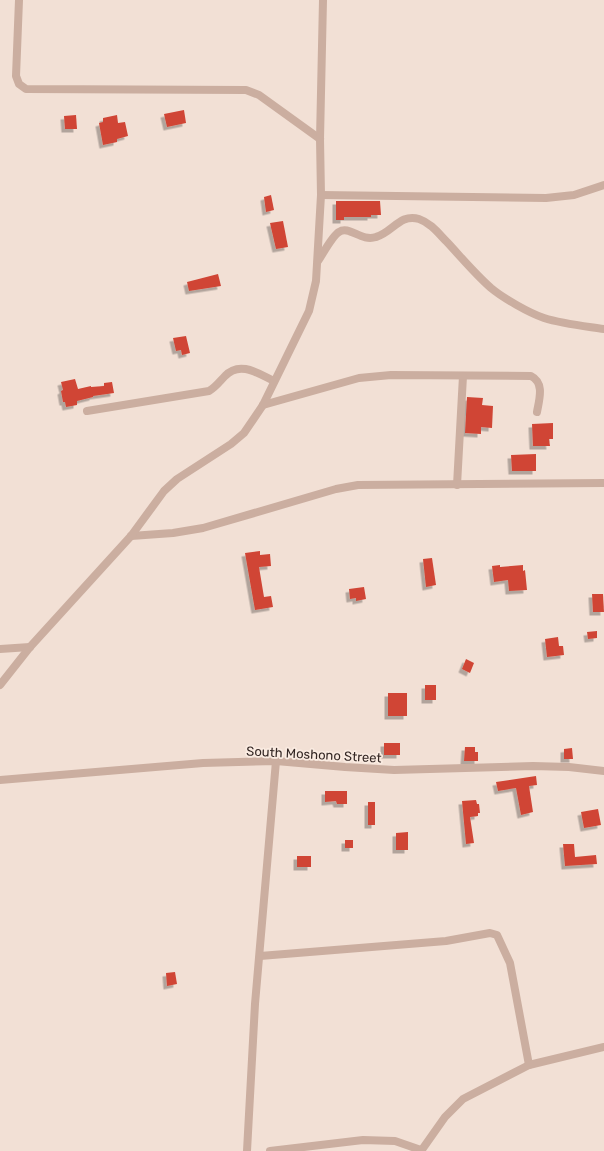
<svg xmlns="http://www.w3.org/2000/svg" width="604" height="1151" font-family="Rubik,sans-serif">
<style>
.building{fill:#d04535;filter:url(#shadow)}
.lines{fill:none;stroke-linecap:round;stroke-linejoin:round}
.minor{stroke:#cbaea0;stroke-width:8}
.labels{text-anchor:middle;stroke-width:3.5;stroke-linejoin:round;paint-order:stroke}
.street-label{font-size:13px;fill:#342724;stroke:#faebe1}
</style>
<defs>
<filter id="shadow"><feDropShadow dx="-3.5" dy="3.5" stdDeviation="0" flood-color="#0004"/></filter>
</defs>
<rect width="100%" height="100%" fill="#f2e0d5"/>
<g class="building">
<path d="M184 110 186 123 167 127 164 114Z"/>
<path d="M76 115 77 129H65L64 116Z"/>
<path d="M117 115 118 123 125 122 128 136 117 139V142L103 145 99 123 103 122V118Z"/>
<path d="M271 195 274 210 266 212 264 197Z"/>
<path d="M336 201H380L381 215H371V217H344V220H336Z"/>
<path d="M283 221 288 247 276 249 270 223Z"/>
<path d="M218 274 221 286 189 291 187 282Z"/>
<path d="M186 336 190 353 182 355 181 350 176 351 173 338Z"/>
<path d="M75 379 78 389 91 386V387L104 386V383L112 382 114 393 93 396V397L77 401V405L66 407 65 402H63L61 391 63 390 61 382Z"/>
<path d="M467 397 483 398 482 405 493 406 492 428 481 427V434L465 433Z"/>
<path d="M553 423V439H549L550 446H533L532 424Z"/>
<path d="M536 454V471H512L511 455Z"/>
<path d="M260 551V555L270 554 271 566 259 567 264 597 271 596 273 607 255 610 245 553Z"/>
<path d="M432 558 436 585 426 587 423 559Z"/>
<path d="M500 565V567L523 565V571L525 570 527 590 509 591 508 580 494 582 492 566Z"/>
<path d="M364 587 366 599 356 601V598L350 599 349 589Z"/>
<path d="M592 594H603L604 612H593Z"/>
<path d="M597 631V638L588 639 587 632Z"/>
<path d="M558 637 559 646H563L564 655 547 657 545 639Z"/>
<path d="M466 659 474 663 470 673 462 669Z"/>
<rect x="425" y="685" width="11" height="15"/>
<rect x="388" y="693" width="19" height="23"/>
<rect x="384" y="743" width="16" height="12"/>
<path d="M465 747H475V752H478V761H464Z"/>
<path d="M572 748 573 759H564V749Z"/>
<path d="M536 776 537 785 529 786 533 812 521 815 516 788 498 791 496 782Z"/>
<path d="M325 791H347V804H337L336 801 325 802Z"/>
<path d="M476 800 477 804H479L480 813H478V816L470 817 474 843 466 844 462 801Z"/>
<rect x="368" y="802" width="7" height="23"/>
<path d="M598 809 601 825 584 828 581 812Z"/>
<path d="M408 832V850H396V833Z"/>
<rect x="345" y="840" width="8" height="8"/>
<path d="M563 844H574L575 857 596 855 597 864 565 866Z"/>
<rect x="297" y="856" width="14" height="11"/>
<path d="M175 972 177 984 167 986 166 973Z"/>
</g>
<g class="lines">
<g class="minor">
<path d="M19 0 16 76 19 84 26 89 246 90 259 95 320 139"/>
<path d="M321 195 546 198 574 195 604 185"/>
<path d="M318 261C323 254 332 236 339 232 349 225 361 242 376 237 392 233 400 213 419 219 431 223 439 234 447 242 461 257 475 274 491 288 503 298 529 313 544 318 563 324 584 326 604 329"/>
<path d="M263 405 359 378 391 375 531 376C545 383 539 400 537 412"/>
<path d="M87 411 209 391C216 387 220 381 225 376 240 360 259 374 274 381"/>
<path d="M457 485 463 376"/>
<path d="M131 536 173 533 203 528 336 489 358 485 604 483"/>
<path d="M0 649 30 647"/>
<path d="M0 685 30 647 131 536 164 491 177 479 231 444 244 433 263 405 309 311 316 281 321 195 320 139 323 0"/>
<path d="M0 780 203 763 276 761 345 767 394 770 533 766 569 767 604 771"/>
<path d="M260 956 446 941 490 933 497 935 510 963 529 1065"/>
<path d="M247 1151 255 1004 276 761"/>
<path d="M270 1151 363 1140 395 1141 421 1150"/>
<path d="M421 1151 445 1117 463 1099 529 1065 604 1047"/>
</g>
</g>
<g class="labels">
<g class="street-label">
<text transform="translate(314 754) rotate(3)" y="5">South Moshono Street</text>
</g>
</g>
</svg>
